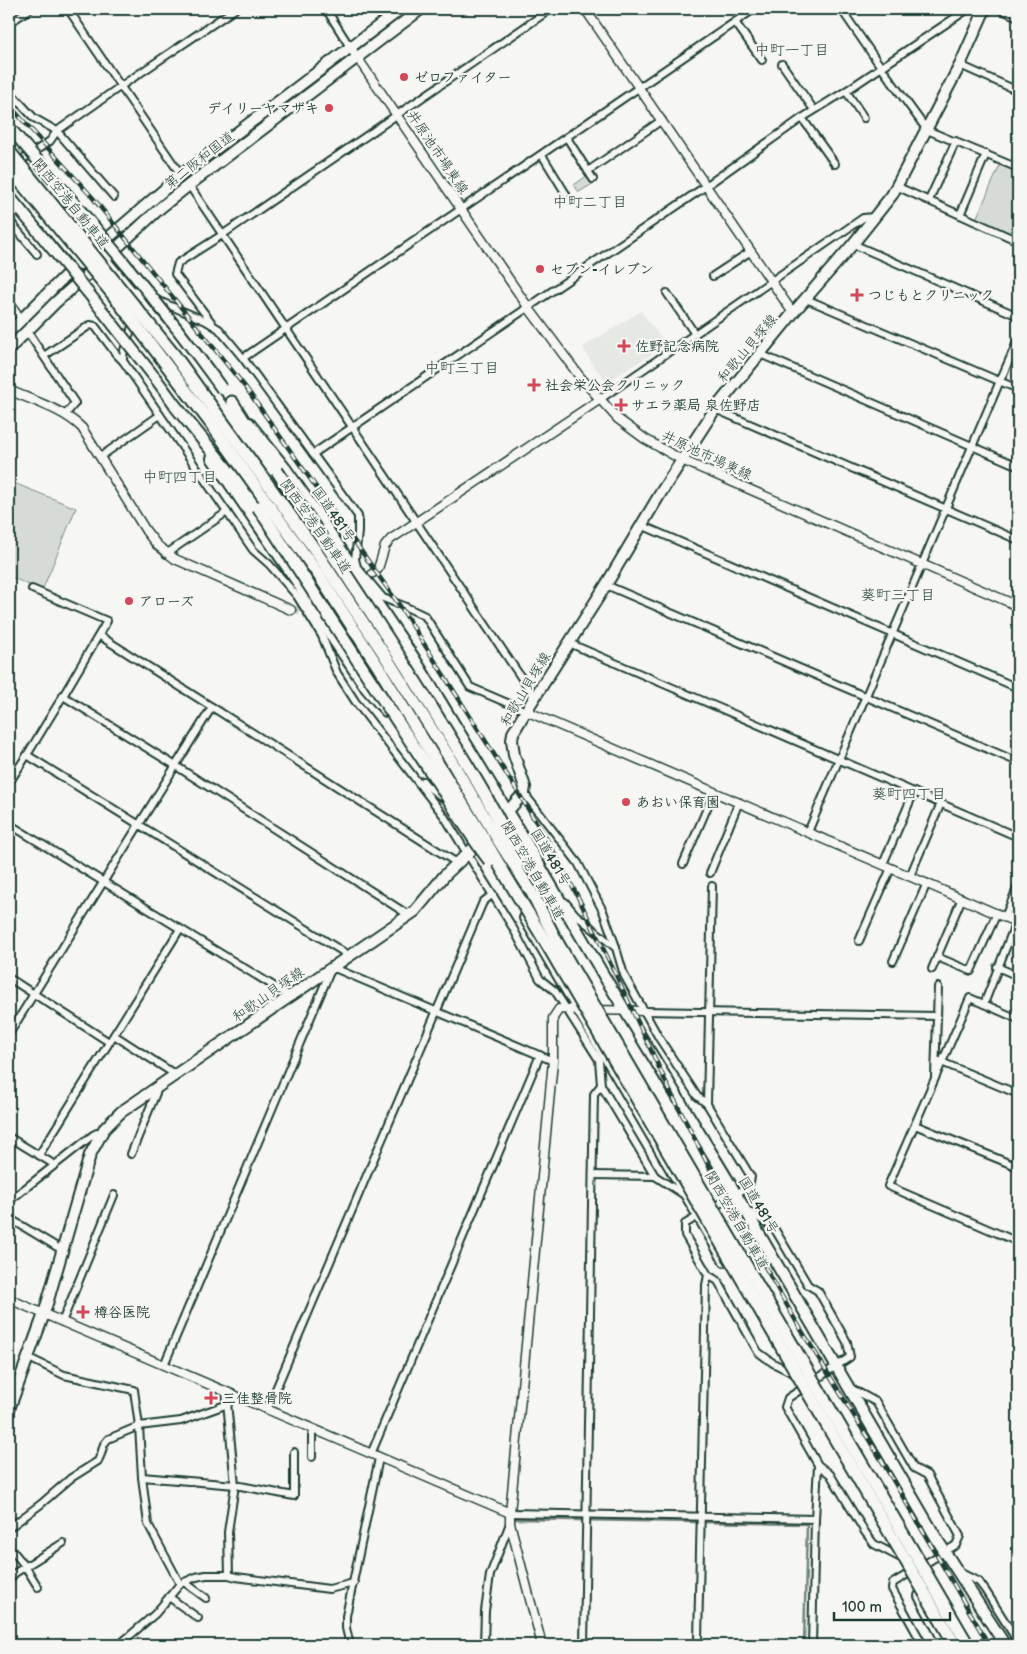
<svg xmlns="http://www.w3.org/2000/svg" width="1027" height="1654" font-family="'Balsamiq Sans','Klee One',sans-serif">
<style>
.built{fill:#e6e8e4}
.green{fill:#d6dbd6;stroke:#7a8c85}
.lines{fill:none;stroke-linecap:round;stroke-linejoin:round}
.stream{stroke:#72847d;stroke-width:2.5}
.tertiary-tunnel{stroke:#cbd1cc;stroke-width:8;stroke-dasharray:8 4;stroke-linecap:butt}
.minor-casing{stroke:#1f3d34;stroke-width:10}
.tertiary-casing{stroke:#1f3d34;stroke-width:11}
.primary-casing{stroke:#1f3d34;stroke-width:14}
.trunk-casing{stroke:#1f3d34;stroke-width:14}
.motorway-casing{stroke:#1f3d34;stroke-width:15}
.minor{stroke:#f6f6f2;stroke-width:6}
.tertiary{stroke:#f6f6f2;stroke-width:8}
.primary{stroke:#f6f6f2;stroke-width:10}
.trunk{stroke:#f6f6f2;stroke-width:10}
.motorway{stroke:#f6f6f2;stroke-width:11}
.rail-casing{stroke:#1f3d34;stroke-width:4.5}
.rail{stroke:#f6f6f2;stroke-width:2.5;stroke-dasharray:8;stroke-linecap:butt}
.trunk-bridge-casing{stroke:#1f3d34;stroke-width:14;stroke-linecap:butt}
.motorway-bridge-casing{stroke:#1f3d34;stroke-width:15;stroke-linecap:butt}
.trunk-bridge{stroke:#f6f6f2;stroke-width:10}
.motorway-bridge{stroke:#f6f6f2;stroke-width:11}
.poi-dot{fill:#d1495b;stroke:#f6f6f2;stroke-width:2}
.labels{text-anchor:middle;stroke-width:4.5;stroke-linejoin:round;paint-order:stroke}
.poi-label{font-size:14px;font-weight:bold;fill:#1f3d34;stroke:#f6f6f2;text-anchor:start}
.street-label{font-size:14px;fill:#1f3d34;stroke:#f6f6f2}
.neighbourhood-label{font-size:15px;fill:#1f3d34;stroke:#f6f6f2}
</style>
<rect width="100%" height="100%" fill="#f6f6f2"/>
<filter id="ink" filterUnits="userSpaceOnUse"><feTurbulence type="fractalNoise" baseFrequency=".02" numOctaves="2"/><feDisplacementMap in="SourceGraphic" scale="10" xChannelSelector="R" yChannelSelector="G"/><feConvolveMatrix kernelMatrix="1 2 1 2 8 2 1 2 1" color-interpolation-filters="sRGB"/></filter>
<g filter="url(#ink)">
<path class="built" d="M641 311 666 345 607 382 591 362 583 347Z"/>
<g class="green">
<path d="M1001 163 1018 170V237L976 219Z"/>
<path d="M588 175 594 183 579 192 574 185Z"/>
<path d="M9 481 76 508 42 591 9 576Z"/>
</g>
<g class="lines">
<path class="stream" d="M514 1519 807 1524 804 1645"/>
<path class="tertiary-tunnel" d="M291 610H312L337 595"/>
<defs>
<g id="minor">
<path d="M68 9 181 175"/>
<path d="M326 9 350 47"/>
<path d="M841 9 881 67 927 130 1018 168"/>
<path d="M999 9 1018 17"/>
<path d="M735 22 762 60"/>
<path d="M9 23 30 9"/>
<path d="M782 64 814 110"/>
<path d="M960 65 1018 91"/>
<path d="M9 91 34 118 57 131 114 197"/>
<path d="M846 91 864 118"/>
<path d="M802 118 835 164"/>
<path d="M567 138 593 179"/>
<path d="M542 155 566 194"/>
<path d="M16 164 50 141 57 131 121 86 235 9"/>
<path d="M588 171 662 120"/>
<path d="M189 185 535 698"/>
<path d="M896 186 1018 241"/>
<path d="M929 200 956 141"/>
<path d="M960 215 986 154"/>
<path d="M9 220 37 254"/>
<path d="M853 244 1018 316"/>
<path d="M713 276 751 251"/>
<path d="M131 289 206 321 219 329 243 358 358 516V532L355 559 357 567 383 598 406 607 425 616 470 687 526 711"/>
<path d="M667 293 695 334"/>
<path d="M806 299 1018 389"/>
<path d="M9 301 21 319"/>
<path d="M212 323 175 274 178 263 222 235 551 9"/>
<path d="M132 326C129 339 122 348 123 361L253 550 269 564 297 596 322 636 337 673 355 701 444 816 513 928 540 979 555 991 599 1060 601 1085 655 1176 686 1196"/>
<path d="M27 331 75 403 65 415"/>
<path d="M760 354 1018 466"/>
<path d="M44 356 90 325 95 326 116 354 123 361"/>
<path d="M243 358 754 9"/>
<path d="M599 400 863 218 874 217"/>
<path d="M715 409 1018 540"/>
<path d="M313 454 706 186 802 118 846 91 968 9"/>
<path d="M100 457 160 415"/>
<path d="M641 525 1018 688"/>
<path d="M166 554 227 512"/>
<path d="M606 585 1018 762"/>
<path d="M32 589 107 621 63 696 176 766 404 912 407 916"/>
<path d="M100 636 212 707"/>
<path d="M569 643 1018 837"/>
<path d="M63 696 27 755 345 953 348 956"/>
<path d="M423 781 427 786 446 800"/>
<path d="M9 783 27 755"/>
<path d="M524 793 578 863 603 911 616 947"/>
<path d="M9 824 290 996"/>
<path d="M808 832 1000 381 1018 340"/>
<path d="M683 864 714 792"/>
<path d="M883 864 914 792"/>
<path d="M710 873 739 802"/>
<path d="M910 876 941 803"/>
<path d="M565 902 575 914 616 948 624 975 659 1038 697 1096 707 1104"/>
<path d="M1005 917 1018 886"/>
<path d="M859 941 891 868"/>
<path d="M937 957 971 971 997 913"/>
<path d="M893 961 927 883"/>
<path d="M997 967 1018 976"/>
<path d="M932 969 962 898"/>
<path d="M9 978 109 1042"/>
<path d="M984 1004 1016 922"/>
<path d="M644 1011 937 1016"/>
<path d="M1018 1019 970 998 888 1186 1018 1242"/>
<path d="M9 1034 212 707 457 863"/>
<path d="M114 1035 176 1075"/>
<path d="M939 1061 1018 1094"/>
<path d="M935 1077 938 987"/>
<path d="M915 1125 1018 1167"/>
<path d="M9 1137 55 1165"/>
<path d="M131 1154 158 1088"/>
<path d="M39 1155 180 929"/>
<path d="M593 1175 655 1176"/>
<path d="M9 1201 93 1135 103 1130"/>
<path d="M711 1209 749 1186 751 1177 707 1104 712 886"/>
<path d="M748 1211 774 1228 808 1285 818 1291 847 1342 850 1357 788 1398 785 1407 818 1465 830 1474 865 1532 874 1544 899 1557"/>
<path d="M702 1214 685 1224V1235L708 1275 718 1281 758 1352 773 1363 791 1372"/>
<path d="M9 1218 62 1250"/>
<path d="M62 1322 114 1195"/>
<path d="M27 1357 64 1375 134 1390 139 1426 142 1477 148 1524 180 1584"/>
<path d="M164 1365 332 967 553 1061"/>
<path d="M850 1388 876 1402 914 1468 927 1475 960 1536 956 1545 893 1583 892 1589 923 1645"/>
<path d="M226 1392 235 1485 228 1532 229 1575"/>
<path d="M267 1410 483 902 493 894"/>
<path d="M371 1454 540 1055"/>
<path d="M312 1457V1435L314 1430"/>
<path d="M142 1477 235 1485 294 1496V1452"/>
<path d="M510 1513 815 1519 812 1645"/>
<path d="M815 1519 818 1465"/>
<path d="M9 1528 41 1504 71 1478 98 1461 101 1454 104 1444 108 1439 139 1426 181 1421 228 1404"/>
<path d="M13 1551 25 1566 38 1587"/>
<path d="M959 1572 979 1582 985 1590 1018 1642"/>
<path d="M9 1580 15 1573 63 1543"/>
<path d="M184 1582 206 1598"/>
<path d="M169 1597 198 1618"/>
<path d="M9 1642 11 1645"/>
<path d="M119 1645 155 1614 180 1584 196 1577 206 1575H229L236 1577 329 1589 354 1583"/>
<path d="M350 1645 346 1628V1616L379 1458"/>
<path d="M484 1645 485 1611 490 1575 510 1523"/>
<path d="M584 1645 594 1094 601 1085"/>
<path d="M696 1645 698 1639 706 1285 708 1275"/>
</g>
<g id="tertiary">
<path d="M585 9 793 313"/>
<path d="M350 47 528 307 580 377 618 419 645 439 682 460 1018 606"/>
<path d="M9 390C33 401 63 409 82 428L146 531 157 545 175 559 291 610"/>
<path d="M373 573 378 569 385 546 391 539 599 400"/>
<path d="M526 711 1018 923"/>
<path d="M593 1010 644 1011"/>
<path d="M9 1299 510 1513"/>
<path d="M542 1645 510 1523V1513L553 1061V1018L559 1009 582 1010"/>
</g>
<path id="primary" d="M9 1409 44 1314 90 1155 104 1129 121 1112 415 911 445 875 481 841 524 793 525 787 514 755 512 740 513 733 526 711 606 585 660 494 715 409 793 313 853 244 892 195 960 65 985 9"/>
<g id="trunk">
<path d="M9 179 81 264"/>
<path d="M65 212 191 364 227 413"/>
<path d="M100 245 181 175 401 9"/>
<path d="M108 256 160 208 189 185 421 9"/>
<path d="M9 332 75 266"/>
<path d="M9 349 56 302 98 265"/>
<path d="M156 379 181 413"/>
<path d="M249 423 285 468 309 502 414 658 527 844 604 976 726 1177 938 1541 1005 1645"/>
<path d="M254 451 318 545"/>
<path d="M212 458 296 580 319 618 367 689 386 711"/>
<path d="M391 655 410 681"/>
<path d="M525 918 725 1261"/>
<path d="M920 1596 947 1645"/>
</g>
<g id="motorway">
<path d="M232 402 251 432"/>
<path d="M176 407 258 507"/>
<path d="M222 407 277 471"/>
</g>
</defs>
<use href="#minor" class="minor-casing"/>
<use href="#tertiary" class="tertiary-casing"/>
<use href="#primary" class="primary-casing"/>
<use href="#trunk" class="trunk-casing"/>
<use href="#motorway" class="motorway-casing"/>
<use href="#minor" class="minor"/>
<use href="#tertiary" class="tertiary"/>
<use href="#primary" class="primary"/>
<use href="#trunk" class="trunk"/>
<use href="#motorway" class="motorway"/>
<defs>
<path id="rail" d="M9 105 93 198 246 388 400 606 516 789 550 845 577 895 616 975 670 1091 718 1184 797 1323 882 1461 989 1645"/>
</defs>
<use href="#rail" class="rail-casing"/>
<use href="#rail" class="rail"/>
<defs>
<g id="trunk-bridge">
<path d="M9 127C82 212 156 297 222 389"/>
<path d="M9 196 90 295 156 379"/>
</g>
<g id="motorway-bridge">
<path d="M9 151 175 356 311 544 384 654 449 757 500 843 531 891 557 942 968 1645"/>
<path d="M9 168 111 292 209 421 318 574 379 668 478 829 552 953 955 1645"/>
<path d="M277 471C331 552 386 633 437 716 466 763 497 811 519 862"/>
<path d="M258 507C315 594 371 682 429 769 450 799 467 832 490 861"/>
</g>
</defs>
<use href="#trunk-bridge" class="trunk-bridge-casing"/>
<use href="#motorway-bridge" class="motorway-bridge-casing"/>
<use href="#trunk-bridge" class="trunk-bridge"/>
<use href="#motorway-bridge" class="motorway-bridge"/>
</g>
</g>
<g class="poi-dot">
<circle cx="404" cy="77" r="5"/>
<circle cx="329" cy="108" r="5"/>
<circle cx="540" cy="269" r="5"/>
<path d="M854.5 287.5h5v5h5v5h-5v5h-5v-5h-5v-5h5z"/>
<path d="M621.5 338.5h5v5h5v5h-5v5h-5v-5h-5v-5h5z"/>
<path d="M531.5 377.5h5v5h5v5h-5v5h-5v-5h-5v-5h5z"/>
<path d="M618.5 397.5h5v5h5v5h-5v5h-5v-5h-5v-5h5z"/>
<circle cx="129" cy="601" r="5"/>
<circle cx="626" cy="802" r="5"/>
<path d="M80.5 1304.5h5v5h5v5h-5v5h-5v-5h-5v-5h5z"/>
<path d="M208.5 1390.5h5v5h5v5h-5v5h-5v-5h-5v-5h5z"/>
</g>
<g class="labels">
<g class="poi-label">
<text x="414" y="82">ゼロファイター</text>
<text x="319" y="113" text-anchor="end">デイリーヤマザキ</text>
<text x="550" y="274">セブン-イレブン</text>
<text x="868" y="300">つじもとクリニック</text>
<text x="635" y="351">佐野記念病院</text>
<text x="545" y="390">社会栄公会クリニック</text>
<text x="631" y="410">サエラ薬局 泉佐野店</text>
<text x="139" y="606">アローズ</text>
<text x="636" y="807">あおい保育園</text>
<text x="94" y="1317">樽谷医院</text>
<text x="222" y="1403">三佳整骨院</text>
</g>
<g class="street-label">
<text transform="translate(438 152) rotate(56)" y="5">井原池市場東線</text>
<text transform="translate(199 160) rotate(-38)" y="5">第二阪和国道</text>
<text transform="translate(71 203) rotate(51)" y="5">関西空港自動車道</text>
<text transform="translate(747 348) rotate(-50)" y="5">和歌山貝塚線</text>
<text transform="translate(707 455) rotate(25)" y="5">井原池市場東線</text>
<text transform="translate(334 514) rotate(55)" y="5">国道481号</text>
<text transform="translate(316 526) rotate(55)" y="5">関西空港自動車道</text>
<text transform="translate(525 689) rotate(-59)" y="5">和歌山貝塚線</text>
<text transform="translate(551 857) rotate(59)" y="5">国道481号</text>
<text transform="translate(533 870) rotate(60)" y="5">関西空港自動車道</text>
<text transform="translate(268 994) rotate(-35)" y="5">和歌山貝塚線</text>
<text transform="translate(759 1205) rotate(59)" y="5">国道481号</text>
<text transform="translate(737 1220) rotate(60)" y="5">関西空港自動車道</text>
</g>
<g class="neighbourhood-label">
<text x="792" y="55">中町一丁目</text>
<text x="590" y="207">中町二丁目</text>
<text x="462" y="373">中町三丁目</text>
<text x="180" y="482">中町四丁目</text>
<text x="898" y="600">葵町三丁目</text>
<text x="909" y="799">葵町四丁目</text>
</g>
</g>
<rect width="1027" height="1654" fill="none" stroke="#f6f6f2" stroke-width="30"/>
<rect x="15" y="15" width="997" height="1624" fill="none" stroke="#1f3d34" stroke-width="2" filter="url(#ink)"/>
<path d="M834 1612v8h116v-8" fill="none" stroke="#1f3d34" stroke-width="2.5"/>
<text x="842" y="1612" font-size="15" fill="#1f3d34" stroke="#f6f6f2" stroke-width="4" paint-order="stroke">100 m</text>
</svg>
